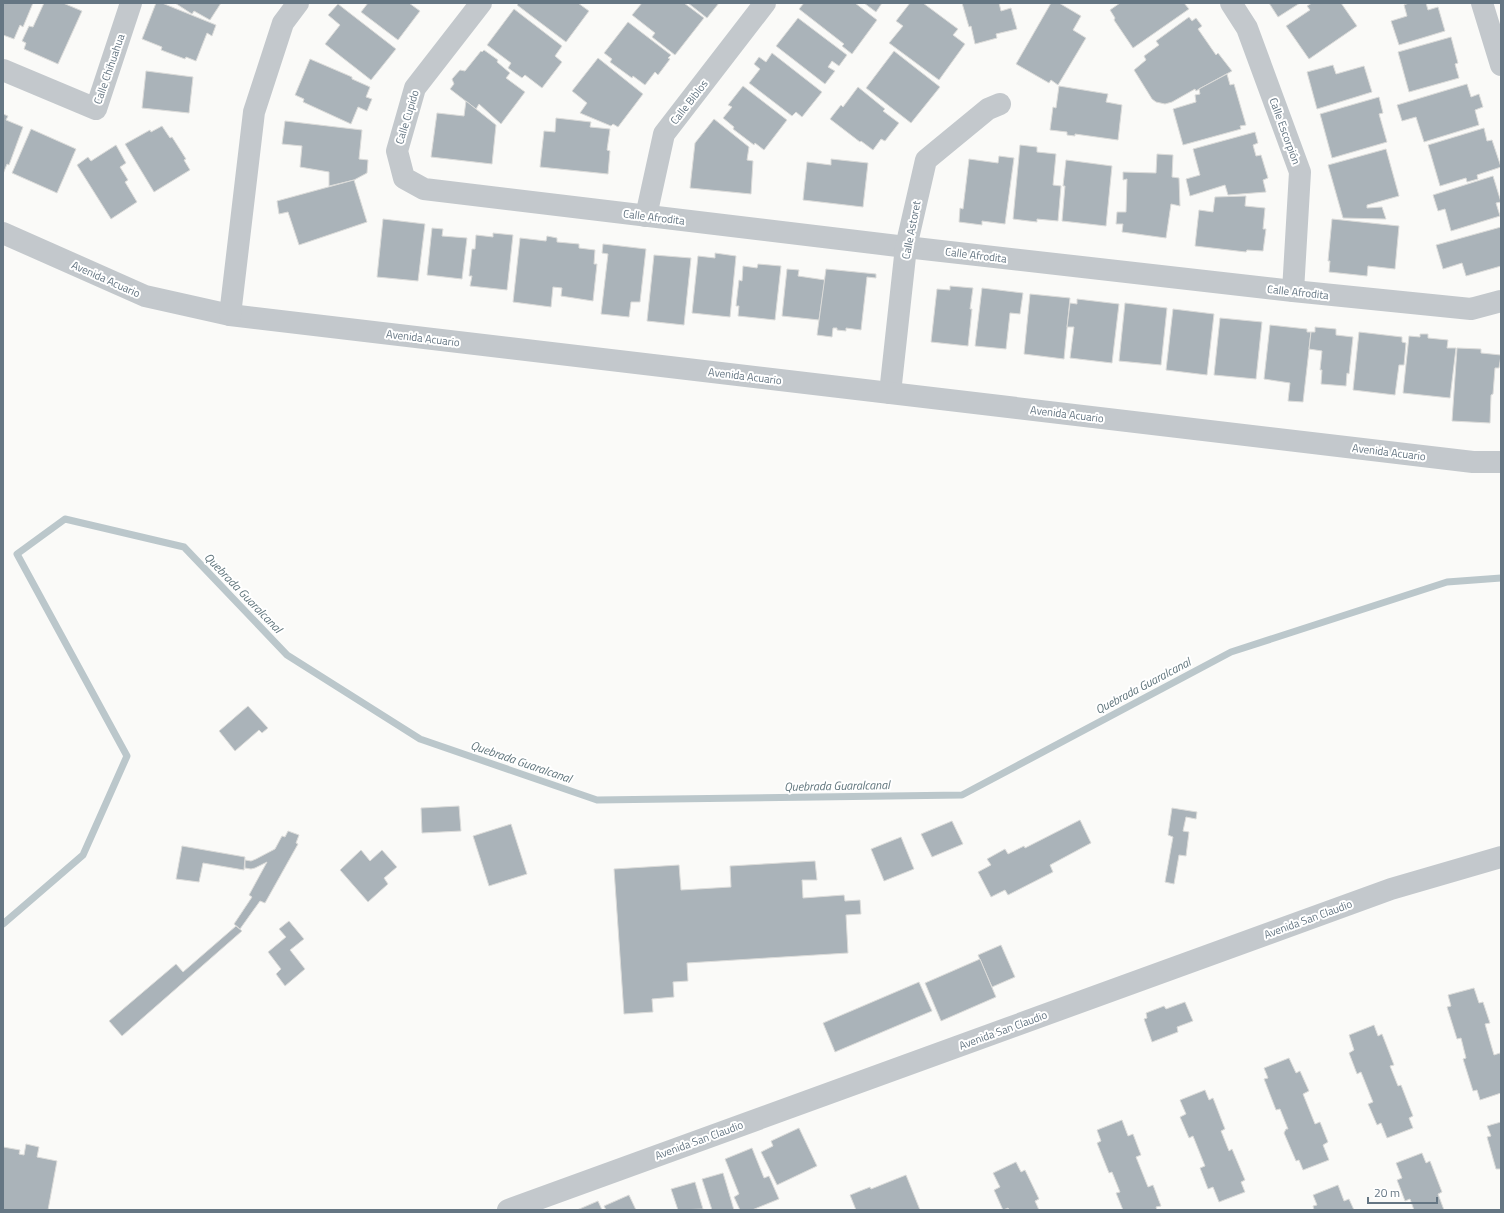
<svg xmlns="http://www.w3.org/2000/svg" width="1504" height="1213" font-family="'Titillium Web',sans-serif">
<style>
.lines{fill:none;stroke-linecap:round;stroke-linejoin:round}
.stream{stroke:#bbc7cb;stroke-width:7}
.building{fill:#aab3b9;stroke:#dcdcda}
.minor{stroke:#c3c8cc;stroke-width:22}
.tertiary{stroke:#c3c8cc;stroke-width:22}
.labels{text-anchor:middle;stroke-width:4;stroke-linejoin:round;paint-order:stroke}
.street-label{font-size:11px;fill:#657683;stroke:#fff}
.water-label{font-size:12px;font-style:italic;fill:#60757c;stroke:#fff}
</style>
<rect width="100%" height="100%" fill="#fafaf8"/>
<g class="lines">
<path class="stream" d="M3 924 83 855 127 756 17 554 65 519 184 547 287 655 420 739 597 800 962 795 1231 652 1447 582 1501 578"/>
</g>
<g class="building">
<path d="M3 3H33L23 27 20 25 14 39 3 35Z"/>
<path d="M44 3H63L82 11 58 64 24 49 26 43 22 41 29 26 33 27Z"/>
<path d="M156 3H162L216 25 212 36 207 33 196 61 186 57 185 59 161 50 162 47 142 39Z"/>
<path d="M175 3H221L210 20 194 11 192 14Z"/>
<path d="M368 3H409L420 11 398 40 361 12Z"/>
<path d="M519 3H578L589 11 566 42 517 5Z"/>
<path d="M642 3H684L704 18 675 55 652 37 655 33 632 15Z"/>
<path d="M688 3H719L707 18Z"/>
<path d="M804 3H855L877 20 852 54 842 46 844 44 799 9Z"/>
<path d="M864 3H882L876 12Z"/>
<path d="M910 3H923L958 29 953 35 965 44 939 80 889 43 903 26 896 21Z"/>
<path d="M962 3H999L1001 11 1011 8 1017 29 996 34 997 38 975 44 971 26 969 27Z"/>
<path d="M1051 3H1059L1081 16 1073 30 1086 38 1058 85 1051 80 1049 83 1016 64Z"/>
<path d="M1120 3H1184L1189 9 1133 48 1114 20 1115 18 1110 10Z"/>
<path d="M1269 3H1300L1278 17Z"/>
<path d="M1312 3H1341L1357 26 1309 59 1286 26 1310 10 1307 6Z"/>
<path d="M1409 3H1426L1428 10 1438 7 1445 31 1399 45 1391 21 1407 16 1404 5Z"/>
<path d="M338 4 396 49 371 80 325 44 340 25 328 15Z"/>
<path d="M514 9 562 46 555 56 562 62 542 88 525 75 522 78 508 68 511 63 487 45Z"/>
<path d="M1189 17 1192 21 1196 18 1202 26 1198 29 1216 55 1218 53 1232 71 1199 89 1196 91 1195 89 1172 102 1165 104 1156 102 1152 99 1134 70 1146 60 1144 56 1159 45 1156 41Z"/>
<path d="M798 18 847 55 839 66 832 61 828 67 835 71 825 84 776 46Z"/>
<path d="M628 22 671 55 668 58 670 59 658 75 655 72 645 85 633 76 632 78 610 62 612 59 604 53Z"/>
<path d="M1451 37 1458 63 1455 64 1459 78 1409 92 1398 52Z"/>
<path d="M484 50 498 60 497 62 510 73 506 78 525 92 501 124 479 104 476 109 450 89 454 84 452 79 460 70 465 71 481 51 482 52Z"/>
<path d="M894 51 940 87 911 123 866 88Z"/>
<path d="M772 53 822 92 802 117 796 112 792 116 749 83 760 69 754 64 759 57 766 62Z"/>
<path d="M598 58 643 94 618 127 613 124 611 126 580 113 587 103 572 91Z"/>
<path d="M310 59 352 77V79L370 87 366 97 372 99 367 111 358 107 351 124 303 102 304 99 295 95Z"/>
<path d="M1333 65 1336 74 1364 66 1372 92 1317 109 1307 72Z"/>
<path d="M146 71 193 77 189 113 142 108Z"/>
<path d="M1227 74 1230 85 1234 84 1246 125 1240 126 1241 129 1183 145 1173 109 1196 102 1195 95 1200 94 1199 89Z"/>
<path d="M1467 84 1471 97 1479 94 1483 107 1475 110 1479 125 1424 142 1416 117 1402 121 1397 105Z"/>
<path d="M743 86 787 120 764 150 755 143 754 145 733 129 734 127 723 118 732 107 728 105Z"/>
<path d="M1059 86 1108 94 1106 102 1122 105 1118 140 1075 134V136L1067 135V132L1050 130 1053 107 1056 108Z"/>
<path d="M858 87 885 109 883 111 899 123 885 141 881 139 873 150 861 141 860 142 830 119 841 105 843 107Z"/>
<path d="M1379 97 1383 113 1379 114 1387 142 1332 158 1320 114Z"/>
<path d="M466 101 496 125 492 164 431 157 437 113 464 116Z"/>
<path d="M3 114 8 116 6 120 23 127 9 165 7 164 3 174Z"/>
<path d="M556 118 591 122 590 127 610 129 607 150 610 151 608 174 540 167 544 131 555 132Z"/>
<path d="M714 119 749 147 747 160 753 161 751 194 690 188 695 143Z"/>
<path d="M285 121 362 130 359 159 368 160 367 173 354 180 329 186V172L300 167 302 146 282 144Z"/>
<path d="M162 126 170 138 172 137 186 159 184 160 190 170 154 192 125 144 150 130 151 132Z"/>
<path d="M1484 128 1487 141 1492 140 1501 167 1477 175 1478 179 1467 182 1466 178 1440 186 1428 145Z"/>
<path d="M31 129 76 149 57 193 12 173Z"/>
<path d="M1255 132 1258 143 1253 145 1256 156 1261 155 1268 178 1263 180 1266 192 1228 195 1225 185 1190 196 1186 179 1200 175 1193 149Z"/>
<path d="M116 145 126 163 120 167 128 180 125 182 137 202 111 219 77 165 88 157 91 161Z"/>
<path d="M1020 145 1037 147V152L1056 154 1053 185 1061 186 1058 221 1037 219V222L1013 219Z"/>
<path d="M1386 149 1399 196 1367 205V208L1382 207 1386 219 1343 218 1328 165Z"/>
<path d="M1157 154 1173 155 1172 177 1179 178 1180 206 1171 204 1166 238 1122 232 1123 224H1116L1117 212H1126L1127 179 1123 180V172L1156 173Z"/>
<path d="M999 156 1014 158 1005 224 982 221V225L959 222 960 208 963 209 969 159 998 163Z"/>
<path d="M831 159 868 163 863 207 803 200 807 162 831 165Z"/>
<path d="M1066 160 1112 166 1106 226 1062 221 1065 186H1063Z"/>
<path d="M1493 176 1501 202 1496 203 1500 216 1451 231 1445 209 1438 211 1433 195Z"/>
<path d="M354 180 367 222 299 245 288 212 279 214 277 201Z"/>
<path d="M1246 196 1245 206 1265 208 1263 229H1266L1263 251 1247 250 1246 252 1195 246 1199 210 1213 212 1215 197Z"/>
<path d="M383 219 425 224 418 281 377 277Z"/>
<path d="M1332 219 1399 226 1395 269 1368 266 1367 276 1329 272 1330 261H1328Z"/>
<path d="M1501 227V266L1466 276 1462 263 1443 269 1436 245Z"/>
<path d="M432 228 443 229 442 236 467 238 462 279 427 275Z"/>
<path d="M493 233 513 235 507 290 470 286 472 276H469L472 249H475L476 235 493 237Z"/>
<path d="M547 236 557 238V242L579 244V248L595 250 594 264H597L593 301 561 296 562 288 553 287 551 307 513 302 520 238 546 241Z"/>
<path d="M603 244 646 249 640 302H631L629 317 601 314 608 254 602 253Z"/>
<path d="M715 253 736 256 730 317 692 313 698 256 715 258Z"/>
<path d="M654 255 691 258 684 325 647 321Z"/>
<path d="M758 264 781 266 775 320 738 316 739 306H736L739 280 742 281 743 266 757 268Z"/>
<path d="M787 269 799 270 798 276 825 280 819 320 782 316Z"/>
<path d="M826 269 876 274V278L867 277 861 330 846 328V331L837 330V328H833L832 337 817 335Z"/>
<path d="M950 286 973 288 970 309H972L968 346 931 342 937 289 950 290Z"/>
<path d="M982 288 1023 293 1020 314 1010 313 1006 349 975 346Z"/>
<path d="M1030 294 1070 298 1064 359 1024 354Z"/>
<path d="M1077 299 1119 304 1112 363 1070 358 1074 327H1067L1070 303 1077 304Z"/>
<path d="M1125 303 1167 308 1161 365 1119 361Z"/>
<path d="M1173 309 1214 314 1207 375 1166 370Z"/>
<path d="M1220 318 1262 322 1256 379 1214 375Z"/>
<path d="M1270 325 1307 329V332H1311L1303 402 1288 401 1290 383 1264 379Z"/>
<path d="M1315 327 1336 329V335L1353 337 1349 374 1347 373 1346 386 1321 384 1322 370H1320L1322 351 1309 349 1311 332H1315Z"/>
<path d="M1359 332 1402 337V342L1406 343 1404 365H1399L1395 395 1353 390Z"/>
<path d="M1420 334H1428V338L1448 340 1447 348H1456L1450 398 1403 393 1409 336 1420 337Z"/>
<path d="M1457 348 1481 349V353L1501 355 1499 368H1495L1493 394 1491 395 1490 423 1452 421Z"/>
<path d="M248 706 268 728 262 733 259 730 235 751 219 731Z"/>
<path d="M459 806 461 831 422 833 421 808Z"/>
<path d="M1172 808 1197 812 1196 819 1186 817 1183 831 1189 832 1186 856 1179 855 1174 884 1165 882 1173 837 1168 835Z"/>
<path d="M1080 820 1091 843 1050 865 1053 872 1008 895 1005 890 991 897 978 872 991 865 987 859 1005 849 1008 854 1024 846 1025 848Z"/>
<path d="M952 821 963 844 932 857 921 834Z"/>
<path d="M511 824 527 874 489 886 473 836Z"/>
<path d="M288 831 299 835 296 843 298 844 265 903 260 901 240 929 234 924 252 897 249 895 267 862 255 868 251 869 245 868V860L251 861 256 859 275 849 282 836 285 837Z"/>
<path d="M901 837 914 869 884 881 871 849Z"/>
<path d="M182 846 245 857 244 870 203 863 199 882 176 879Z"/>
<path d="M361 850 370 861 382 850 397 867 384 878 388 884 368 902 340 870Z"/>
<path d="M815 861 817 880H802L803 898 844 895 845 901 860 900 861 914 846 915 848 953 687 963 688 981 673 982 674 997 652 999 653 1012 624 1014 614 869 679 865 681 890 731 887 730 866Z"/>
<path d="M289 921 304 939 290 950 305 969 285 986 276 974 281 969 268 952 286 937 279 929Z"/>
<path d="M236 926 242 931 122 1036 109 1021 176 964 183 972Z"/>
<path d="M1001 945 1015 977 992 987 978 955Z"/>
<path d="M980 959 996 997 941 1021 925 983Z"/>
<path d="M919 982 932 1011 835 1052 823 1023Z"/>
<path d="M1474 988 1479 1003 1483 1002 1490 1023 1485 1024 1494 1055 1500 1053 1501 1058V1093L1480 1100 1477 1090 1473 1091 1463 1059 1466 1058 1461 1038 1457 1039 1447 1007 1451 1006 1448 995Z"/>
<path d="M1185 1002 1193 1021 1177 1027 1178 1032 1152 1042 1144 1019 1147 1018 1146 1013 1164 1006 1166 1009Z"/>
<path d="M1374 1025 1378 1036 1382 1034 1394 1065 1390 1066 1398 1086 1401 1085 1413 1116 1409 1118 1413 1128 1387 1138 1381 1123 1377 1125 1368 1104 1373 1102 1361 1072 1357 1074 1349 1053 1354 1050 1349 1035Z"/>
<path d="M1289 1058 1296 1073 1300 1071 1309 1091 1303 1094 1315 1124 1320 1122 1328 1142 1323 1145 1329 1160 1303 1170 1299 1160 1296 1161 1284 1133 1286 1129H1288L1280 1109 1276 1110 1264 1079 1268 1078 1264 1068Z"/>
<path d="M1205 1090 1209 1100 1213 1098 1225 1129 1221 1131 1229 1151 1232 1149 1245 1180 1241 1182 1245 1192 1219 1202 1213 1187 1208 1189 1200 1168 1205 1166 1193 1136 1189 1138 1180 1117 1186 1114 1180 1100Z"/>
<path d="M1122 1120 1128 1136 1133 1134 1141 1155 1136 1157 1148 1187 1153 1185 1161 1206 1156 1207 1157 1210H1123L1116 1193 1120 1192 1112 1172 1109 1173 1097 1143 1101 1141 1097 1130Z"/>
<path d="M1501 1122V1169H1496L1487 1137 1491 1136 1487 1126Z"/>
<path d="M799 1128 817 1166 777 1185 761 1152 773 1146 771 1141Z"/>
<path d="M26 1144 39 1147 37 1157 57 1161 48 1210H3V1147L20 1150 19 1154 24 1155Z"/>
<path d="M752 1148 764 1178 769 1176 779 1199 752 1210H740L734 1197 739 1194 725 1159Z"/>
<path d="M1422 1153 1426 1163 1430 1161 1442 1192 1438 1194 1444 1210H1414L1410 1199 1405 1201 1397 1180 1402 1178 1396 1163Z"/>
<path d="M1016 1162 1021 1172 1025 1170 1039 1199 1035 1201 1039 1210H1010L1008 1208 1003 1210 994 1190 1000 1187 993 1173Z"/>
<path d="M723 1173 734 1210H712L702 1179Z"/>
<path d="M906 1175 920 1210H856L850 1195 870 1187 871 1189Z"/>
<path d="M695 1182 703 1209 678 1210 671 1189Z"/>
<path d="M1338 1185 1344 1201 1349 1199 1354 1210H1314L1313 1206 1317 1205 1313 1195Z"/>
<path d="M629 1195 636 1210H606L604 1206Z"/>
<path d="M598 1201 602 1210H577Z"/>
</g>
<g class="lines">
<g class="minor">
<path d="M481 3 415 88 397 151 404 178 424 189 906 247 1293 291 1471 309 1501 301"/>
<path d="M1231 3 1247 28 1300 172 1293 291"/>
<path d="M1482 3 1501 65"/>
<path d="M3 70 96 109 131 3"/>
<path d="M646 216 664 134 765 3"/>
<path d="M890 393 906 247 926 160 988 109 1000 104"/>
</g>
<g class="tertiary">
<path d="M3 233 145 296 230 315 1473 462H1501"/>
<path d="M230 315 254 112 283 23 298 3"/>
<path d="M508 1210 1391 889 1501 857"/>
</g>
</g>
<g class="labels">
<g class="street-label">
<text transform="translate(109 69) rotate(-71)" y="4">Calle Chihuahua</text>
<text transform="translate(689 102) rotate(-52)" y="4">Calle Biblos</text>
<text transform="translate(407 117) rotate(-73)" y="4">Calle Cupido</text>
<text transform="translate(1285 131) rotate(70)" y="4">Calle Escorpión</text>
<text transform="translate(654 217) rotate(7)" y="4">Calle Afrodita</text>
<text transform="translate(911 230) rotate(-79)" y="4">Calle Astoret</text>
<text transform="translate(976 255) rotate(7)" y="4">Calle Afrodita</text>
<text transform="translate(106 279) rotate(24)" y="4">Avenida Acuario</text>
<text transform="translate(1298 292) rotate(6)" y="4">Calle Afrodita</text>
<text transform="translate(423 338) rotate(7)" y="4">Avenida Acuario</text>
<text transform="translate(745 376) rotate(7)" y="4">Avenida Acuario</text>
<text transform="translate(1067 414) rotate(7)" y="4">Avenida Acuario</text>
<text transform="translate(1389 452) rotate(7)" y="4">Avenida Acuario</text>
<text transform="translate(1308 919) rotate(-20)" y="4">Avenida San Claudio</text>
<text transform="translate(1003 1030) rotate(-20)" y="4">Avenida San Claudio</text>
<text transform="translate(699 1140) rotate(-20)" y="4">Avenida San Claudio</text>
</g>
<g class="water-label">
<text transform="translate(243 593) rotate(46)" y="4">Quebrada Guaralcanal</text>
<text transform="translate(1143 686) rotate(-28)" y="4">Quebrada Guaralcanal</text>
<text transform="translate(521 762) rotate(19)" y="4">Quebrada Guaralcanal</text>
<text transform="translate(837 786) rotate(-1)" y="4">Quebrada Guaralcanal</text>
</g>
</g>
<rect width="1504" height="1213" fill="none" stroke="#657683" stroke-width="8"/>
<path d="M1368 1197v6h69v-6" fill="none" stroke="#657683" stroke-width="2"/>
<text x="1374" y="1197" font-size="12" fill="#657683" stroke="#ffffff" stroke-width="3" paint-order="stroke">20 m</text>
</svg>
